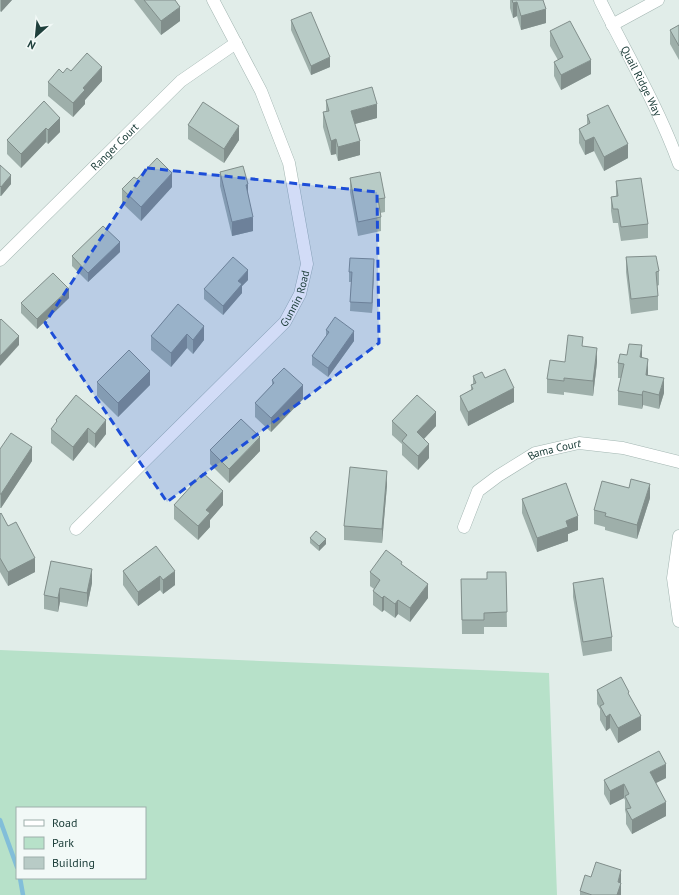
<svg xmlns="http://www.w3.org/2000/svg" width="679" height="895" font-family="'PT Sans',sans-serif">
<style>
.green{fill:#b7e1c9;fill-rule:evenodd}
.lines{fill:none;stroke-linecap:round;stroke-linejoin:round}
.stream{stroke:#82bed9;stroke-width:4.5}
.minor-casing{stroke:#a3b6b2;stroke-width:13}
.minor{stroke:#fff;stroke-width:12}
.wall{fill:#9eafaa}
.shaded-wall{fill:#818e8b}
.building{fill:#b8cbc6;stroke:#818e8b}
.marked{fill:#1d4ed8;fill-opacity:0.2;stroke:#1d4ed8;stroke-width:3;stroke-dasharray:8 5;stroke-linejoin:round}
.labels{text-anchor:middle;stroke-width:3;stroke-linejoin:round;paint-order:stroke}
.street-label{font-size:11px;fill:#1f403c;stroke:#f2f9f7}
</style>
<rect width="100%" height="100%" fill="#e1ede9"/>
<path class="green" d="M0 650 549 673 557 895H0ZM17 808H145V878H17Z"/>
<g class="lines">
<g class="stream">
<path d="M0 820 17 867"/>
<path d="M20 878 23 895"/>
</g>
<defs>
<g id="minor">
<path id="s1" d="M600 0C627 55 658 106 679 164"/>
<path d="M612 25 658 0"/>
<path id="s2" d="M0 260 181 81 236 43"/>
<path id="s3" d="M464 527 478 491 498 476 535 453 579 443 623 448 679 462"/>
<path id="s4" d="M76 529 285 322 300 294 307 264 289 163 261 91 213 0"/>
<path d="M679 536 673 578 679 621"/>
</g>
</defs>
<use href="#minor" class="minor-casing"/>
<use href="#minor" class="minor"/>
</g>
<g class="wall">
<path d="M0 0H12L1 12 0 11Z"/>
<path d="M134 0H175L180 21 161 35Z"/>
<path d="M510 0H543L546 23 521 30 517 16 513 18 510 8Z"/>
<path d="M291 20 330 67 311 75 291 30Z"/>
<path d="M679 25V60L670 44V30Z"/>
<path d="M550 31 591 74 561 90 554 76V62L558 60 550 46Z"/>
<path d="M63 73 102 81 85 100V104L73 117 48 96V82Z"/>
<path d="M326 100 377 118 355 124 360 155 338 161 336 154 331 155 323 127V112H326Z"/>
<path d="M44 101 60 132 48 144 46 142 21 168 7 154V140Z"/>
<path d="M587 115 628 158 604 171 594 151 585 155 579 143V129L587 125Z"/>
<path d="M188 125 239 140 224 163 188 139Z"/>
<path d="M0 165 11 184 1 196H0Z"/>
<path d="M220 172 248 194 253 231 232 236 220 186Z"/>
<path d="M350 178 385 198V212L380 213 381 217V231L358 236 350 192Z"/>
<path d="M616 181 648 224V238L621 241 618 223H613L611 211V197L616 196Z"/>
<path d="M172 187 141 221 122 203V189Z"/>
<path d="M120 252 88 282 72 266V256Z"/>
<path d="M626 257 659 271V285L657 286 658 296V310L631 314 626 272Z"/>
<path d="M374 268 372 313 350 311 351 282H349V272Z"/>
<path d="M248 280 242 286V293L223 315 204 299V289Z"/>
<path d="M69 298 37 329 21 313V303Z"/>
<path d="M178 304 204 340 193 354 187 348 171 367 151 350V336Z"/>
<path d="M326 330 354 341 328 377 312 365V356L326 336Z"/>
<path d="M583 346 597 362 593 396 564 392V395L547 393V379L565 362Z"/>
<path d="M642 358 648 373V375L664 393 659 409 643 405 642 409 618 405V391L621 378H618V363Z"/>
<path d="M473 376 485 378 514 402 468 426 460 410V396L471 390V385L473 384Z"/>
<path d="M272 380 303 399 271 432 255 417V403L272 385Z"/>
<path d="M97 382 150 385 118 417 97 396Z"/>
<path d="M76 395 106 434 95 448 88 442 73 461 51 443V429L56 423V420Z"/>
<path d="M392 421 436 426 424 439 429 458 418 470 402 455V444L392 435Z"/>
<path d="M0 449 32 461 1 508H0Z"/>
<path d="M210 450 260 451 229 483 210 464Z"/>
<path d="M387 485 382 543 344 540V526Z"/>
<path d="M650 498 637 539 605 530V527L594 524V510Z"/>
<path d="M522 499 578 530 568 534V541L537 552 522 513Z"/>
<path d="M174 505H223L210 520V527L198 540 174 519Z"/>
<path d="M0 514 8 526 35 572 8 586 0 572Z"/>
<path d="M310 538 326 544 319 551 310 543Z"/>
<path d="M156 546 175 585 163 594 160 590 138 606 123 585V571Z"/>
<path d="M51 561 92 583 87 607 60 602 58 612 44 609V595Z"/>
<path d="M402 565 428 598 410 622 398 614 395 618 384 610 382 612 373 605V591L374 589 370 586V572Z"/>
<path d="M506 572 507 627H484V634H462L461 579H487Z"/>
<path d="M573 583 612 637V651L583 656 573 597Z"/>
<path d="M597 690 629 696 641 730 618 743 610 728 606 731 600 720V709L597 704Z"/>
<path d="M666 778 656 783 666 816 632 834 626 824V814L625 810V800L624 798 610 805 604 794V780Z"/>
<path d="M591 877 621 884V895H580V891Z"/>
</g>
<g class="shaded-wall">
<path d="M1 0H12L1 12Z"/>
<path d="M517 2V16L513 18V3Z"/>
<path d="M180 7V21L161 35V21Z"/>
<path d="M546 9V23L521 30V16Z"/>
<path d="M330 57V67L311 75V66Z"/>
<path d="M591 60V74L561 90V75Z"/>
<path d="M102 67V81L85 100V104L73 117V103L83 88Z"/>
<path d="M377 104V118L351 125V111Z"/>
<path d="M60 118V132L48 144V130Z"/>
<path d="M239 126V140L224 163V149Z"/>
<path d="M46 128V142L21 168V154Z"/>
<path d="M594 137V151L585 155V141Z"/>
<path d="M336 139V154L331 155V141Z"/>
<path d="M360 141V155L338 161V147Z"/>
<path d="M628 144V158L604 171V157Z"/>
<path d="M172 173V187L141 221V207Z"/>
<path d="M11 175V184L1 196V187Z"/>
<path d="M248 184V199L246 185Z"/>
<path d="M253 217V231L232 236V222Z"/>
<path d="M120 242V252L88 282V273Z"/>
<path d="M374 259V268L372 313V303Z"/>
<path d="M248 270V280L242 286V293L223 315V306L238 281Z"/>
<path d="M69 289V298L37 329V319Z"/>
<path d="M204 326V340L193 354V340Z"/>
<path d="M354 331V341L328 377V368Z"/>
<path d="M187 334V348L171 367V353Z"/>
<path d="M19 336V345L0 366V356Z"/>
<path d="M642 345V359L640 357Z"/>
<path d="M597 348V362L593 396V381Z"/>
<path d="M648 359V373L646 389V375Z"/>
<path d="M150 371V385L118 417V403Z"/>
<path d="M664 378V393L659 409V395Z"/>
<path d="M303 385V399L271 432V418Z"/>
<path d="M514 388V402L468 426V412Z"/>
<path d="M643 391V405L642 409V395Z"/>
<path d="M436 412V426L417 446V432Z"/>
<path d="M106 420V434L95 448V434Z"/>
<path d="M88 428V442L73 461V447Z"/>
<path d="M260 437V451L229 483V469Z"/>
<path d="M429 444V458L418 470V456Z"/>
<path d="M32 447V461L1 508V494Z"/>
<path d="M387 471V485L382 543V529Z"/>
<path d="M650 484V498L637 539V525Z"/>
<path d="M223 491V505L210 520V527L198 540V526L206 510Z"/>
<path d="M578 516V530L568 534V541L537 552V538L566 521Z"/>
<path d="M326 539V544L319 551V546Z"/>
<path d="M35 558V572L8 586V572Z"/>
<path d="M92 569V583L87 607V593Z"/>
<path d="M175 571V585L163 594V580Z"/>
<path d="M160 576V590L138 606V592Z"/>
<path d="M428 584V598L410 622V608Z"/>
<path d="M60 588V602L58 612V598Z"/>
<path d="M384 596V610L382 612V598Z"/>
<path d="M398 600V614L395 618V604Z"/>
<path d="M610 714V728L606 731V717Z"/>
<path d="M641 716V730L618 743V728Z"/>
<path d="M666 764V778L650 786V772Z"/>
<path d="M624 784V798L610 805V791Z"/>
<path d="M666 802V816L632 834V820Z"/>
<path d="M621 870V895H617L618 882Z"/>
</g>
<g class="building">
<path d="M144 0H175L180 7 161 21Z"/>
<path d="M512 0H543L546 9 521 16 517 2 513 3Z"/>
<path d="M311 12 330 57 311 66 291 20Z"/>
<path d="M570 21 591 60 561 75 554 62 563 57 550 31Z"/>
<path d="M679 25V46L670 30Z"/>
<path d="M87 53 102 67 83 88 85 90 73 103 48 82 59 69 63 73 67 68 71 71Z"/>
<path d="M372 87 377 104 351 111 360 141 338 147 336 139 331 141 323 112 329 111 326 100Z"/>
<path d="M44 101 60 118 48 130 46 128 21 154 7 140Z"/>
<path d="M203 102 239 126 224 149 188 125Z"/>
<path d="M608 105 628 144 604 157 594 137 585 141 579 129 590 123 587 115Z"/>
<path d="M157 158 172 173 141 207 122 189 134 177 137 179Z"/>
<path d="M0 165 11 175 1 187 0 186Z"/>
<path d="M243 166 248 184 246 185 253 217 232 222 220 172Z"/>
<path d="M380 172 385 198 378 199 381 217 358 222 350 178Z"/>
<path d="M641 178 648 224 621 227 618 209H613L611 197 618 196 616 181Z"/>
<path d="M103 226 120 242 88 273 72 256Z"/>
<path d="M656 256 659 271 656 272 658 296 631 299 626 257Z"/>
<path d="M233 257 248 270 238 281 242 284 223 306 204 289Z"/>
<path d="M350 258 374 259 372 303 350 302 352 272H349Z"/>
<path d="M53 273 69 289 37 319 21 303Z"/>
<path d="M178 304 204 326 193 340 187 334 171 353 151 336Z"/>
<path d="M335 317 354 331 328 368 312 356 329 332 326 330Z"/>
<path d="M1 319 19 336 0 356V320Z"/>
<path d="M568 335 583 337 582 346 597 348 593 381 564 378V381L547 379 550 360 565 362Z"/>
<path d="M629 344 642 345 640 357 648 359 646 375 664 378 659 395 643 391 642 395 618 391 624 364 618 363 620 354 627 355Z"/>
<path d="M129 350 150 371 118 403 97 382Z"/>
<path d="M284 368 303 385 271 418 255 403 274 383 272 380Z"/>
<path d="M505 369 514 388 468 412 460 396 473 389 471 385 476 383 473 376 482 372 485 378Z"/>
<path d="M76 395 106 420 95 434 88 428 73 447 51 429 57 421 56 420Z"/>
<path d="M417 395 436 412 417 432 429 444 418 456 402 441 407 435 392 421Z"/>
<path d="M241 419 260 437 229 469 210 450Z"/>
<path d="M11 433 32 447 1 494H0V449Z"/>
<path d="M350 467 387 471 382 529 344 526Z"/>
<path d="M203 473 223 491 206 510 210 513 198 526 174 505Z"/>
<path d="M631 479 650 484 637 525 605 516 606 513 594 510 602 481 629 488Z"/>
<path d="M566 483 578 516 566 521 568 527 537 538 522 499Z"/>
<path d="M1 513 8 526 16 522 35 558 8 572 0 558V514Z"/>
<path d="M316 531 326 539 319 546 310 538Z"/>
<path d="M156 546 175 571 163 580 160 576 138 592 123 571Z"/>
<path d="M386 550 402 562 401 564 428 584 410 608 398 600 395 604 384 596 382 598 373 591 380 580 370 572Z"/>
<path d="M51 561 92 569 87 593 60 588 58 598 44 595Z"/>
<path d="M487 572H506L507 612 484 613V620H462L461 579H487Z"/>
<path d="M603 578 612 637 583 642 573 583Z"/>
<path d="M621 677 629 692 628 693 641 716 618 728 610 714 606 717 600 706 604 704 597 690Z"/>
<path d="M659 751 666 764 650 772 666 802 632 820 626 809 631 808 625 796 629 794 624 784 610 791 604 780Z"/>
<path d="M596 862 621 870 618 882 621 883 617 895H592L580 891 585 875 591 877Z"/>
</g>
<path class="marked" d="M147 168 377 192 379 343 167 502 45 323Z"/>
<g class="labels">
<g class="street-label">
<text dy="4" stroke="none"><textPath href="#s1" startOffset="91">Quail Ridge Way</textPath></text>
<text dy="4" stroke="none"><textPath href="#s2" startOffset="161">Ranger Court</textPath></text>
<text dy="4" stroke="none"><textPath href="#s4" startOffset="320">Gunnin Road</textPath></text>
<text dy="4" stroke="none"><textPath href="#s3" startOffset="127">Bama Court</textPath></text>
</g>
</g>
<rect x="16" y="807" width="130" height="72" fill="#f2f9f7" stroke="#9eafac"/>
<rect x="24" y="820" width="20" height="6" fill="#ffffff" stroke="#9eafac"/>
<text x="52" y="827" font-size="12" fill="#1f403c">Road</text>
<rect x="24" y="837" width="20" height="12" fill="#b7e1c9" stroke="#9eafac"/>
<text x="52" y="847" font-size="12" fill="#1f403c">Park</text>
<rect x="24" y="857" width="20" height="12" fill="#b8cbc6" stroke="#9eafac"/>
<text x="52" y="867" font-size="12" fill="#1f403c">Building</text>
<g transform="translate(36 36) rotate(207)" stroke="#f2f9f7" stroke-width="3" paint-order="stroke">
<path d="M0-3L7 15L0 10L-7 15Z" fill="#1f403c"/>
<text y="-6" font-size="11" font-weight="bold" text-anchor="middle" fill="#1f403c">N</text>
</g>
</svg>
